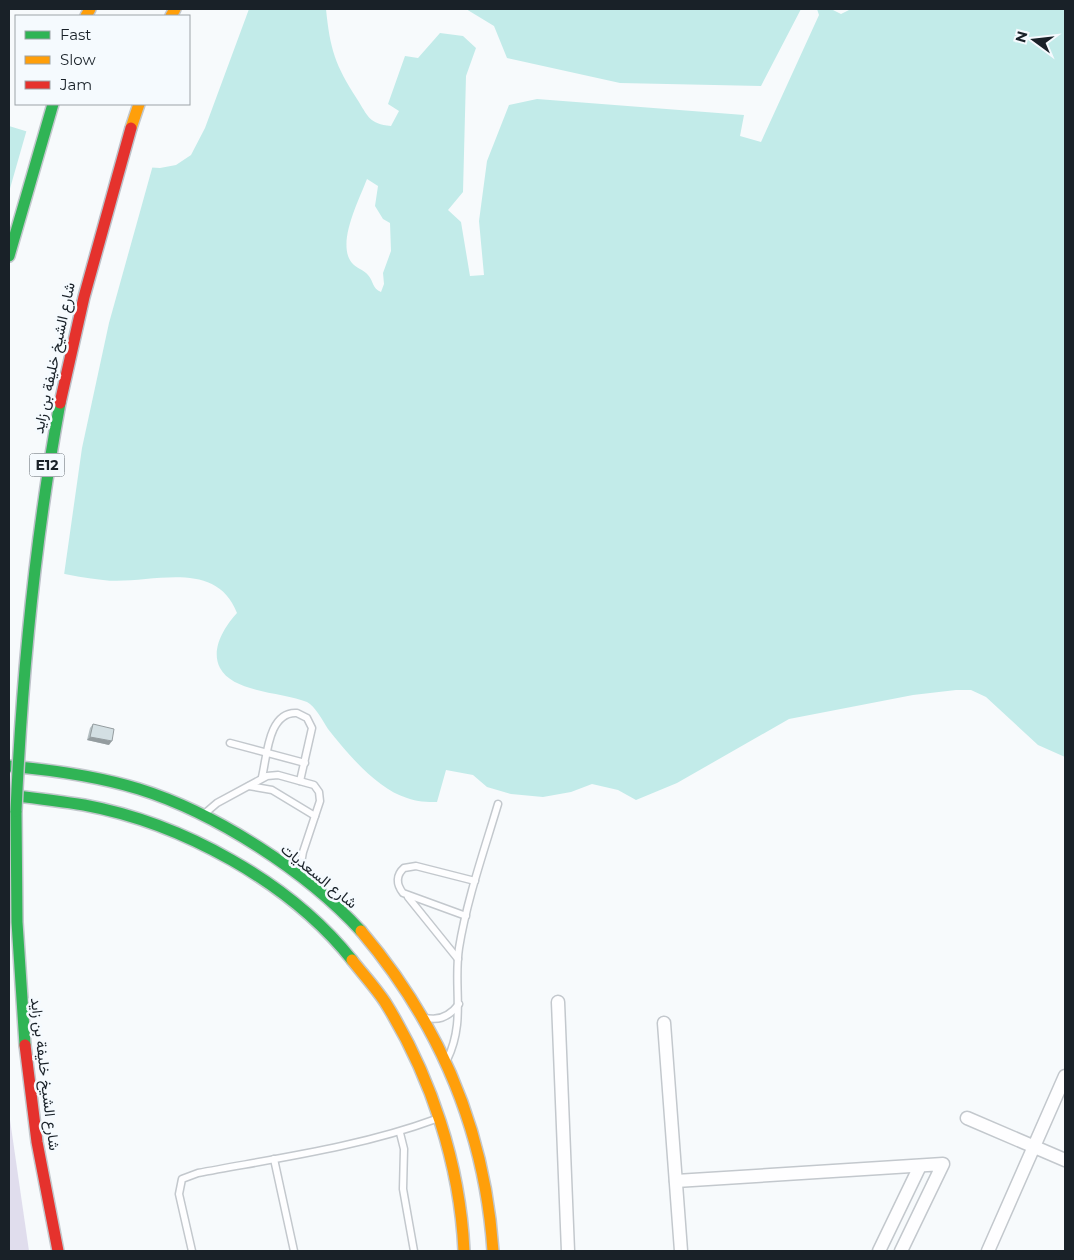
<svg xmlns="http://www.w3.org/2000/svg" width="1074" height="1260" font-family="Montserrat,Vazirmatn,sans-serif">
<style>
.green{fill:#e0dded}
.water{fill:#c2ebe9;fill-rule:evenodd}
.pier{fill:#f7fafc}
.lines{fill:none;stroke-linecap:round;stroke-linejoin:round}
.lane-casing{stroke:#c3c8cd;stroke-width:9}
.street-casing{stroke:#c3c8cd;stroke-width:15}
.fast-casing{stroke:#c3c8cd;stroke-width:14}
.slow-casing{stroke:#c3c8cd;stroke-width:14}
.jam-casing{stroke:#c3c8cd;stroke-width:14}
.lane{stroke:#fefeff;stroke-width:6}
.street{stroke:#fefeff;stroke-width:12}
.fast{stroke:#30b455;stroke-width:11}
.slow{stroke:#ff9f0a;stroke-width:11}
.jam{stroke:#e5322d;stroke-width:11}
.fast-bridge-casing{stroke:#bdc1c9;stroke-width:14;stroke-linecap:butt}
.jam-bridge-casing{stroke:#bdc1c9;stroke-width:14;stroke-linecap:butt}
.fast-bridge{stroke:#30b455;stroke-width:11}
.jam-bridge{stroke:#e5322d;stroke-width:11}
.wall{fill:#b5c0c3}
.shaded-wall{fill:#949c9f}
.building{fill:#d3dfe3;stroke:#949c9f}
.labels{text-anchor:middle;stroke-width:5;stroke-linejoin:round;paint-order:stroke}
.shield{fill:#f5fafe;stroke:#5b6268;stroke-width:1}
.shield-label{font-size:14px;font-weight:bold;fill:#192128}
.street-label{font-size:15px;fill:#192128;stroke:#f5fafe}
</style>
<rect width="100%" height="100%" fill="#f7fafc"/>
<path class="green" d="M9 1113 29 1251H9Z"/>
<g class="water">
<path d="M249 9H326C330 49 335 65 357 99 368 116 369 124 391 126L399 111 388 104 405 56 418 58 440 33 463 36 476 48 466 76 463 192 448 210 461 222 470 276 484 275 479 221 487 161 509 105 537 99 744 115 740 136 761 142 819 15 817 9H831L841 14 851 9H1065V757L1038 745 986 697 971 690H956L913 695 789 719 677 783 636 800 618 790 592 784 571 792 543 797 511 794 487 787 473 775 446 770 437 802C427 802 417 802 407 798 377 789 347 753 328 729 323 721 315 706 307 702 284 692 233 693 220 668 210 649 225 626 237 613 215 556 146 586 103 580 71 577 40 568 9 561V126L143 167 160 168 176 165 191 155 205 128ZM367 179 378 186 375 206 383 219 390 223 391 251 383 273 384 284 381 292C372 288 374 282 368 275 364 270 356 268 352 263 336 244 359 200 367 179Z"/>
<path d="M466 9H801L761 86 620 83 507 58 494 26Z"/>
</g>
<path class="pier" d="M27 129 139 164 153 165 109 323 82 448 64 575 9 564V192Z"/>
<g class="lines">
<defs>
<g id="lane">
<path d="M230 743 305 763"/>
<path d="M262 777C267 757 268 711 297 713L307 718 312 728 300 781"/>
<path d="M249 786 272 790 315 816"/>
<path d="M203 815 217 803 267 776 278 775 314 785 319 792 320 801 303 852 299 874"/>
<path d="M408 897 458 959"/>
<path d="M466 916 403 893C396 884 396 875 404 868L416 866 475 881"/>
<path d="M423 1017C438 1022 450 1016 459 1004"/>
<path d="M447 1060C466 1021 453 988 459 948 467 899 484 851 498 804"/>
<path d="M400 1133 404 1149 403 1189 414 1251"/>
<path d="M274 1159 294 1251"/>
<path d="M192 1251 179 1194 182 1179 198 1173C278 1158 360 1147 436 1119"/>
</g>
<g id="street">
<path d="M558 1002 568 1251"/>
<path d="M664 1023 681 1251"/>
<path d="M967 1118 1065 1160"/>
<path d="M676 1181 943 1164 901 1251"/>
<path d="M879 1251 920 1166"/>
<path d="M988 1251 1065 1076"/>
</g>
<g id="fast">
<path d="M9 256 53 104"/>
<path d="M9 766C53 770 97 776 139 789 216 813 307 872 361 931"/>
<path d="M9 795C34 798 59 801 84 805 182 823 290 882 352 960"/>
<path d="M16 811 17 922 25 1045"/>
</g>
<g id="slow">
<path d="M86 16 90 9"/>
<path d="M171 16 175 9"/>
<path d="M131 128 139 104"/>
<path d="M361 931C439 1023 485 1131 493 1251"/>
<path d="M352 960C362 973 375 987 385 1002 431 1076 460 1164 464 1251"/>
</g>
<path id="jam" d="M25 1045 37 1142 58 1251"/>
</defs>
<use href="#lane" class="lane-casing"/>
<use href="#street" class="street-casing"/>
<use href="#fast" class="fast-casing"/>
<use href="#slow" class="slow-casing"/>
<use href="#jam" class="jam-casing"/>
<use href="#lane" class="lane"/>
<use href="#street" class="street"/>
<use href="#fast" class="fast"/>
<use href="#slow" class="slow"/>
<use href="#jam" class="jam"/>
<defs>
<path id="fast-bridge" d="M16 811C22 674 35 538 60 403"/>
<path id="jam-bridge" d="M60 403 84 297 131 128"/>
</defs>
<use href="#fast-bridge" class="fast-bridge-casing"/>
<use href="#jam-bridge" class="jam-bridge-casing"/>
<use href="#fast-bridge" class="fast-bridge"/>
<use href="#jam-bridge" class="jam-bridge"/>
</g>
<path class="wall" d="M93 724 109 745 87 740 90 728Z"/>
<path class="shaded-wall" d="M90 737 112 741 109 745 87 740Z"/>
<path class="building" d="M93 724 114 729 112 741 90 737Z"/>
<g class="labels">
<rect class="shield" x="29.5" y="453.5" width="35" height="23" rx="4"/>
<g class="shield-label">
<text x="47" y="470">E12</text>
</g>
<g class="street-label">
<text transform="translate(54 358) rotate(-78)" y="5">شارع الشيخ خليفة بن زايد</text>
<text transform="translate(319 876) rotate(39)" y="5">شارع السعديات</text>
<text transform="translate(45 1074) rotate(83)" y="5">شارع الشيخ خليفة بن زايد</text>
</g>
</g>
<rect width="1074" height="1260" fill="none" stroke="#192128" stroke-width="20"/>
<rect x="15" y="15" width="175" height="90" fill="#f5fafe" stroke="#9da3a8"/>
<rect x="25" y="31" width="25" height="8" fill="#30b455" stroke="#9da3a8"/>
<text x="60" y="40" font-size="15" fill="#192128">Fast</text>
<rect x="25" y="56" width="25" height="8" fill="#ff9f0a" stroke="#9da3a8"/>
<text x="60" y="65" font-size="15" fill="#192128">Slow</text>
<rect x="25" y="81" width="25" height="8" fill="#e5322d" stroke="#9da3a8"/>
<text x="60" y="90" font-size="15" fill="#192128">Jam</text>
<g transform="translate(1034 40) rotate(285)" stroke="#f5fafe" stroke-width="4" paint-order="stroke">
<path d="M0-4L9 19L0 12L-9 19Z" fill="#192128"/>
<text y="-8" font-size="14" font-weight="bold" text-anchor="middle" fill="#192128">N</text>
</g>
</svg>
